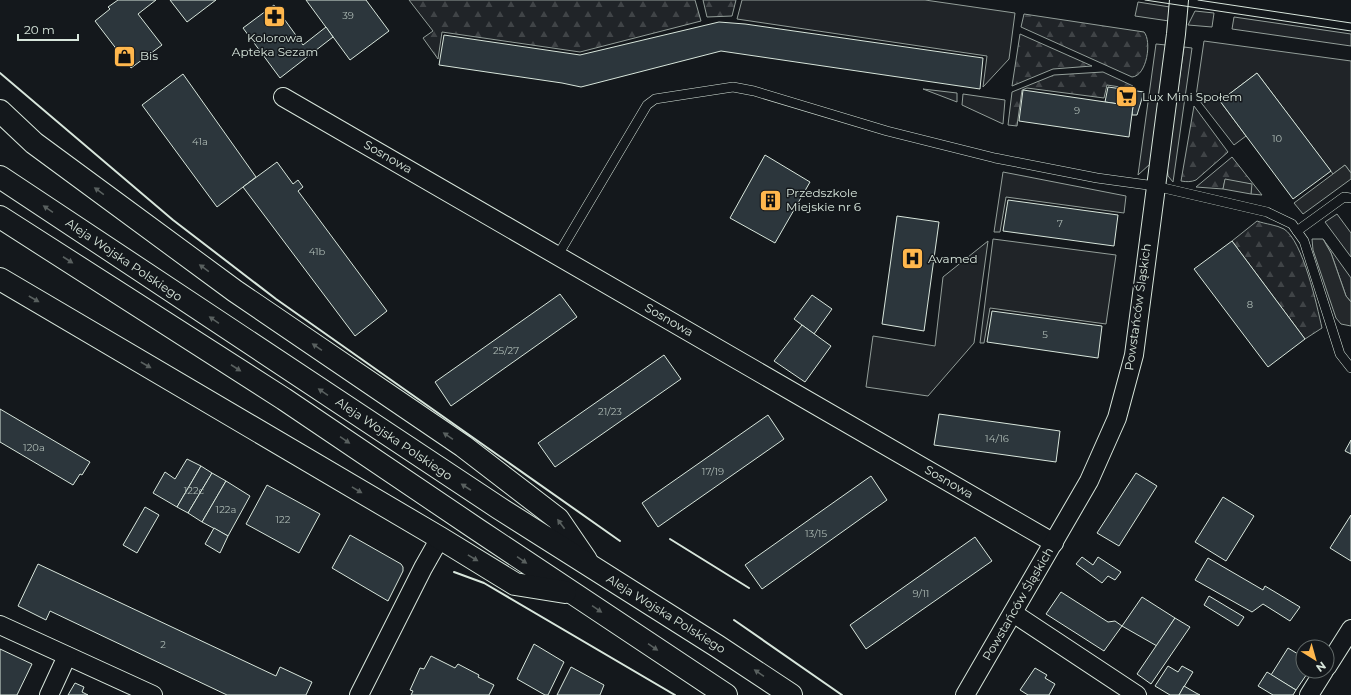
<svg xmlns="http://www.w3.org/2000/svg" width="1351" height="695" font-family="Montserrat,sans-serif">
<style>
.green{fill:#202428;stroke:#939e99}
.forest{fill:url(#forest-firs);stroke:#939e99}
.parking{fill:#24282b;stroke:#939e99}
.building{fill:#2c363c;stroke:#d8e6dc}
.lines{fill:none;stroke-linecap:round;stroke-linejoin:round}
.lane-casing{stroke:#d8e6dc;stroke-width:10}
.street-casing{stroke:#d8e6dc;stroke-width:20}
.primary-casing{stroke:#d8e6dc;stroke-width:24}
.lane{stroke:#14181c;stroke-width:9}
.street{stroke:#14181c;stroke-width:18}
.primary{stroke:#14181c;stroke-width:22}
.tram{stroke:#d8e6dc;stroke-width:1}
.wall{stroke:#d8e6dc;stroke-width:2}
.oneway{fill:#59605f}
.labels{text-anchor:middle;stroke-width:3;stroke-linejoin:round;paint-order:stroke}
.number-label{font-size:10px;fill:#adbab4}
.poi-label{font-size:12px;fill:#d8e6dc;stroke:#14181c;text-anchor:start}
.street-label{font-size:12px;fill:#d8e6dc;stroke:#14181c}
</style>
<defs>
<pattern id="forest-firs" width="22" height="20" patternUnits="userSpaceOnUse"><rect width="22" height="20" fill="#202428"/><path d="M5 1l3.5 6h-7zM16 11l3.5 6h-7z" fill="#404447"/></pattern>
</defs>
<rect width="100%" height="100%" fill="#14181c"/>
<g class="green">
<path d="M742 0H925L1015 13 1009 59 983 87 987 56 737 19Z"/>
<path d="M1138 2 1170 7 1169 21 1135 16Z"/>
<path d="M1195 11 1214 13 1212 27 1188 25Z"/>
<path d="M1234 17 1351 34V46L1232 29Z"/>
<path d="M1204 41 1351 61V173L1345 165 1333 174 1257 73 1220 101 1246 136 1234 145 1196 96Z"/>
<path d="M1156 44 1166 45 1150 164 1138 175Z"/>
<path d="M1184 47 1192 48 1173 182 1168 176 1167 165Z"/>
<path d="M923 89 957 93V102Z"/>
<path d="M963 94 1005 100 1003 124 962 105Z"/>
<path d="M1003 172 1126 196 1124 213 1006 197 1000 232H994Z"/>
<path d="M1337 214 1351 233V257L1325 222Z"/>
<path d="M993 239 1116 255 1106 324 990 308 984 343H980Z"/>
<path d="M1323 239 1351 278V302L1346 296 1331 253Z"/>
<path d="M988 241 974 343 928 396 866 387 873 336 935 346 943 277Z"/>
</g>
<g class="forest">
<path d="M409 0H695L701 21 580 52 442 32 438 59 423 38 433 31Z"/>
<path d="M703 0H736L732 16 707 17Z"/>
<path d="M1024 14 1144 32C1152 41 1147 76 1132 77L1021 27Z"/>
<path d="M1020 34 1092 66 1053 69 1012 86Z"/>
<path d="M1103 72 1133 86V89L1107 85 1104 98 1027 88 1022 90 1017 126 1008 125 1012 92 1054 75Z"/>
<path d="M1194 106 1228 152 1196 180C1191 182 1187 182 1181 181Z"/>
<path d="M1232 157 1262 195 1251 194V184L1225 180 1223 189 1196 187Z"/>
<path d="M1257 221C1265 224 1277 225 1284 229 1303 241 1317 306 1322 328L1305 339 1232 241Z"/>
</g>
<g class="parking">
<path d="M1345 165 1351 173V179L1303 214 1294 203Z"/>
<path d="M1225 179 1252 184 1251 194 1223 189Z"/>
<path d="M1312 239H1323L1331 253 1346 296 1351 302V326L1341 324 1336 318 1313 250Z"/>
</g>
<g class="building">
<path d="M118 0H156L138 14 162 45 131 68 95 21 110 9 108 7Z"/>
<path d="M170 0H216L187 22Z"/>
<path d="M306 0H366L389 31 350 60Z"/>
<path d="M274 5 303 45 326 27 333 37 280 78 243 28Z"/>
<path d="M719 22 745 24 983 58 980 89 721 51 581 87 562 83 439 65 444 35 580 55Z"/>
<path d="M1257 73 1331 171 1293 199 1220 101Z"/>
<path d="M183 74 256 177 217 207 142 105Z"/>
<path d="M1108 87 1144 92 1137 115H1132L1133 106 1105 102Z"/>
<path d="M1023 90 1133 106 1129 137 1019 121Z"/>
<path d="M765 155 810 182 775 243 730 218Z"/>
<path d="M277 162 293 184 298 180 303 187 298 191 387 311 355 336 243 187Z"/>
<path d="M1008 200 1118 215 1114 246 1003 231Z"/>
<path d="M897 216 939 222 924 331 882 324Z"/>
<path d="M1232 241 1305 339 1268 367 1194 269Z"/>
<path d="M560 294 577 317 451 406 435 382Z"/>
<path d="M812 295 832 309 814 334 794 319Z"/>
<path d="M992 311 1102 326 1098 358 987 342Z"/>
<path d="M802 325 831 346 805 382 774 361Z"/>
<path d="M664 355 681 379 555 467 538 443Z"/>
<path d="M0 409 90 462 82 475 80 474 73 485 0 442Z"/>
<path d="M939 414 1060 431 1056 462 934 445Z"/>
<path d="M768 415 784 439 658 527 642 503Z"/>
<path d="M1351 440V454L1345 451Z"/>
<path d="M187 459 201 466 177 507 153 493 165 472 175 479Z"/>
<path d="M201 466 212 473 188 513 177 507Z"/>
<path d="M212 473 226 481 202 522 188 513Z"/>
<path d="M1136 473 1157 486 1119 546 1097 533Z"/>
<path d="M871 476 887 500 762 589 745 565Z"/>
<path d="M226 481 250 496 228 536 202 522Z"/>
<path d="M267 485 320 514 299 553 246 524Z"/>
<path d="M1223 497 1254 516 1226 561 1195 542Z"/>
<path d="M145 507 159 515 137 553 123 545Z"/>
<path d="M1351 515V561L1330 548Z"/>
<path d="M214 528 228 536 220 553 205 544Z"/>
<path d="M350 535 401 564 403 567V571L388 601 332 568Z"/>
<path d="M975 537 992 561 866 649 850 625Z"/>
<path d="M1082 557 1093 565 1098 557 1121 572 1115 580 1108 576 1102 583 1076 564Z"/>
<path d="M1208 558 1263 590 1265 586 1300 607 1290 621 1263 604 1252 612 1195 580Z"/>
<path d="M38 564 276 676 280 667 312 682 306 695H227L50 611 46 620 18 606Z"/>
<path d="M1061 592 1108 622 1115 621 1122 626 1104 651 1046 614Z"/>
<path d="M1209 596 1244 617 1238 626 1204 605Z"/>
<path d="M1142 597 1175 618 1157 646 1122 626Z"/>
<path d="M1175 618 1190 627 1151 684 1137 674Z"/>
<path d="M534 644 564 662 548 695H545L517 679Z"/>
<path d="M1288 648 1303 657V671H1309L1296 690 1271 675Z"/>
<path d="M0 649 32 664 17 695H0Z"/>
<path d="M431 656 455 668 458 664 479 675 478 677 494 685 489 695H411L413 691 410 690 420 668 424 669Z"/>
<path d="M1168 666 1178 672 1182 666 1193 672 1179 695H1170L1155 686Z"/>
<path d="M571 667 604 685 600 695H557Z"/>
<path d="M1035 668 1047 675 1045 678 1055 684 1049 695H1028L1020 690Z"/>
<path d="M1267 672 1296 690 1293 695H1273L1258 686Z"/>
<path d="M75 683 84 687 82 692 88 695H68Z"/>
<path d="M1184 686 1196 693 1200 695H1179Z"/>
</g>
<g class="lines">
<defs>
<g id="lane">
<path d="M1297 231 1344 197 1351 198"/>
<path d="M558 255 647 105 655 99 733 87 754 91 887 131 995 158 1097 178 1155 186 1267 212 1292 224 1304 241 1340 354 1351 368"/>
</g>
<g id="street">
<path d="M283 97 1054 543"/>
<path d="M1013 613 1137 695"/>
<path d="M0 625 153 695"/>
<path d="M1327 667 1351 629"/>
<path d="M49 695 67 656"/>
<path d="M359 695 423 568 440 538"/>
<path d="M965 695 1089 481 1117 418 1134 355 1176 34 1179 0"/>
<path d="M1309 695 1324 671"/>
</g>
<g id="primary">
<path d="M0 111 34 143 235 291 463 446 558 519 586 560"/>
<path d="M0 177 499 508 717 646 791 695"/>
<path d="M0 217 284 399 478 530 726 695"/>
<path d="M0 279 440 538 515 584 565 592"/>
</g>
</defs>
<use href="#lane" class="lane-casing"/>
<use href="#street" class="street-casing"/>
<use href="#primary" class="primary-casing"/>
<use href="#lane" class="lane"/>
<use href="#street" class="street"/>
<use href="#primary" class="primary"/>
<g class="tram">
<path d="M1145 0 1351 31"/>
<path d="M1198 0 1351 23"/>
</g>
<g class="wall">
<path d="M0 73 173 220 276 299 620 541"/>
<path d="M670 539 749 588"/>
<path d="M454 572 484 583 675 695"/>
<path d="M734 620 842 695"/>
</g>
</g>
<defs><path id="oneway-solid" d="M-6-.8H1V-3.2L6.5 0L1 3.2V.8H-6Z"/></defs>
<g class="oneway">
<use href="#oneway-solid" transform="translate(99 191) rotate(-144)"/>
<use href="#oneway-solid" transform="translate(48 209) rotate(-146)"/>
<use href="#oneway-solid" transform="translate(68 260) rotate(33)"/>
<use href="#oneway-solid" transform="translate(204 268) rotate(-144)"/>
<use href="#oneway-solid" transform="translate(34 299) rotate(30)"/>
<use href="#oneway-solid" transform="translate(214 320) rotate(-146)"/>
<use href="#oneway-solid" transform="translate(317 347) rotate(-146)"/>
<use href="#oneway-solid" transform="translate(146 365) rotate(30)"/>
<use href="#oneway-solid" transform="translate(236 368) rotate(33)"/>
<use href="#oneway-solid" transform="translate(323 392) rotate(-146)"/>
<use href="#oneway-solid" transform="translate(448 436) rotate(-146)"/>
<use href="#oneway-solid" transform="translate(345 440) rotate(34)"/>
<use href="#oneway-solid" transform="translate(466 487) rotate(-147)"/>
<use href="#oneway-solid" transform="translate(357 490) rotate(31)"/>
<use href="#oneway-solid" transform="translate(561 524) rotate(-127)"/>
<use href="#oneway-solid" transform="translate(473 558) rotate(31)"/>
<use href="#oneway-solid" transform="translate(522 560) rotate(34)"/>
<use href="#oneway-solid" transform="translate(597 609) rotate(34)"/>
<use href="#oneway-solid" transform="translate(653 647) rotate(34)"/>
<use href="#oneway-solid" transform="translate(759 673) rotate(-146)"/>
</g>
<defs>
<symbol id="pharmacy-square" viewBox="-11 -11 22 22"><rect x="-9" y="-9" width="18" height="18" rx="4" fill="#ffb74d" stroke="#14181c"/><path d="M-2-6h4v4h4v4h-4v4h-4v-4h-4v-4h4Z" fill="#111"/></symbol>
<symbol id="shop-square" viewBox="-11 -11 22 22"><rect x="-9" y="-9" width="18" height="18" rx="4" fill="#ffb74d" stroke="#14181c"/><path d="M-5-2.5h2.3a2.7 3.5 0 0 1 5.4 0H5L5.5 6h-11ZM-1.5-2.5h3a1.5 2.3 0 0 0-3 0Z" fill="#111"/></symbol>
<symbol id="supermarket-square" viewBox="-11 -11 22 22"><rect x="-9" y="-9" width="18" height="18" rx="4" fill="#ffb74d" stroke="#14181c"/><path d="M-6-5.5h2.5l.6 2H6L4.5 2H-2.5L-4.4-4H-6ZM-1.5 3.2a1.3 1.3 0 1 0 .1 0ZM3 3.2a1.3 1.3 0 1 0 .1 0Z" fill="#111"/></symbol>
<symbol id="building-square" viewBox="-11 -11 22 22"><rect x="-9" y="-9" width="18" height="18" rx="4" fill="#ffb74d" stroke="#14181c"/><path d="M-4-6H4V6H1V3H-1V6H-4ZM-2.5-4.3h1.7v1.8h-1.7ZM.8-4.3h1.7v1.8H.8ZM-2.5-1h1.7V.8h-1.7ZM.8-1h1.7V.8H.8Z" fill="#111"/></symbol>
<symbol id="hospital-square" viewBox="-11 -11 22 22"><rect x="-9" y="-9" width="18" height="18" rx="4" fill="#ffb74d" stroke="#14181c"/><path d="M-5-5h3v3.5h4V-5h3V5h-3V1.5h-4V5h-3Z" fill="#111"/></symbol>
</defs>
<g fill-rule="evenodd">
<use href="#pharmacy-square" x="262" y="4" width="25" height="25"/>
<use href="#shop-square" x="112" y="44" width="25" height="25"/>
<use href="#supermarket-square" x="1114" y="84" width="25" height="25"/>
<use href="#building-square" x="758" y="188" width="25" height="25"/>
<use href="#hospital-square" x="900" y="246" width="25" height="25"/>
</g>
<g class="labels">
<g class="number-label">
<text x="348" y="19">39</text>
<text x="1077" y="114">9</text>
<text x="1277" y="142">10</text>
<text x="200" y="145">41a</text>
<text x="1060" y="227">7</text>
<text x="317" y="255">41b</text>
<text x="1250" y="308">8</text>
<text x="1045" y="338">5</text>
<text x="506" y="354">25/27</text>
<text x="610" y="415">21/23</text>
<text x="997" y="442">14/16</text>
<text x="34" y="451">120a</text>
<text x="713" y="475">17/19</text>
<text x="194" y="494">122c</text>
<text x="226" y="513">122a</text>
<text x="283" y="523">122</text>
<text x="816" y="537">13/15</text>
<text x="921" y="597">9/11</text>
<text x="163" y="648">2</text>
</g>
<g class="poi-label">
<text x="275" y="42" text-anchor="middle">Kolorowa<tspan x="275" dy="14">Apteka Sezam</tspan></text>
<text x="140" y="60">Bis</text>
<text x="1142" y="101">Lux Mini Społem</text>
<text x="786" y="197">Przedszkole<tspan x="786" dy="14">Miejskie nr 6</tspan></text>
<text x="928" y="263">Avamed</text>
</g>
<g class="street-label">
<text transform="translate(388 157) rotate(30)" y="4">Sosnowa</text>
<text transform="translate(124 260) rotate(34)" y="4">Aleja Wojska Polskiego</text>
<text transform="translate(1138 307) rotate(-82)" y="4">Powstańców Śląskich</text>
<text transform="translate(669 320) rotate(30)" y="4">Sosnowa</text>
<text transform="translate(394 439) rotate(34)" y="4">Aleja Wojska Polskiego</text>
<text transform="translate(949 482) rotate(30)" y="4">Sosnowa</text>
<text transform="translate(1018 604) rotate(-60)" y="4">Powstańców Śląskich</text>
<text transform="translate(666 614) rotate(32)" y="4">Aleja Wojska Polskiego</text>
</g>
</g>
<g transform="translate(1315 659) rotate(143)"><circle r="19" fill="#14181c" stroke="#626a69"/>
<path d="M0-3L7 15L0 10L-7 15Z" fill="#ffb74d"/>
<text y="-6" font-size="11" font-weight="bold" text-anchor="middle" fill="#d8e6dc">N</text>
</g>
<path d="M18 34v6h60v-6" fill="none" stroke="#d8e6dc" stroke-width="2"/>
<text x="24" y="34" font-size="12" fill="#d8e6dc" stroke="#14181c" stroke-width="3" paint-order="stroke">20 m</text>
</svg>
